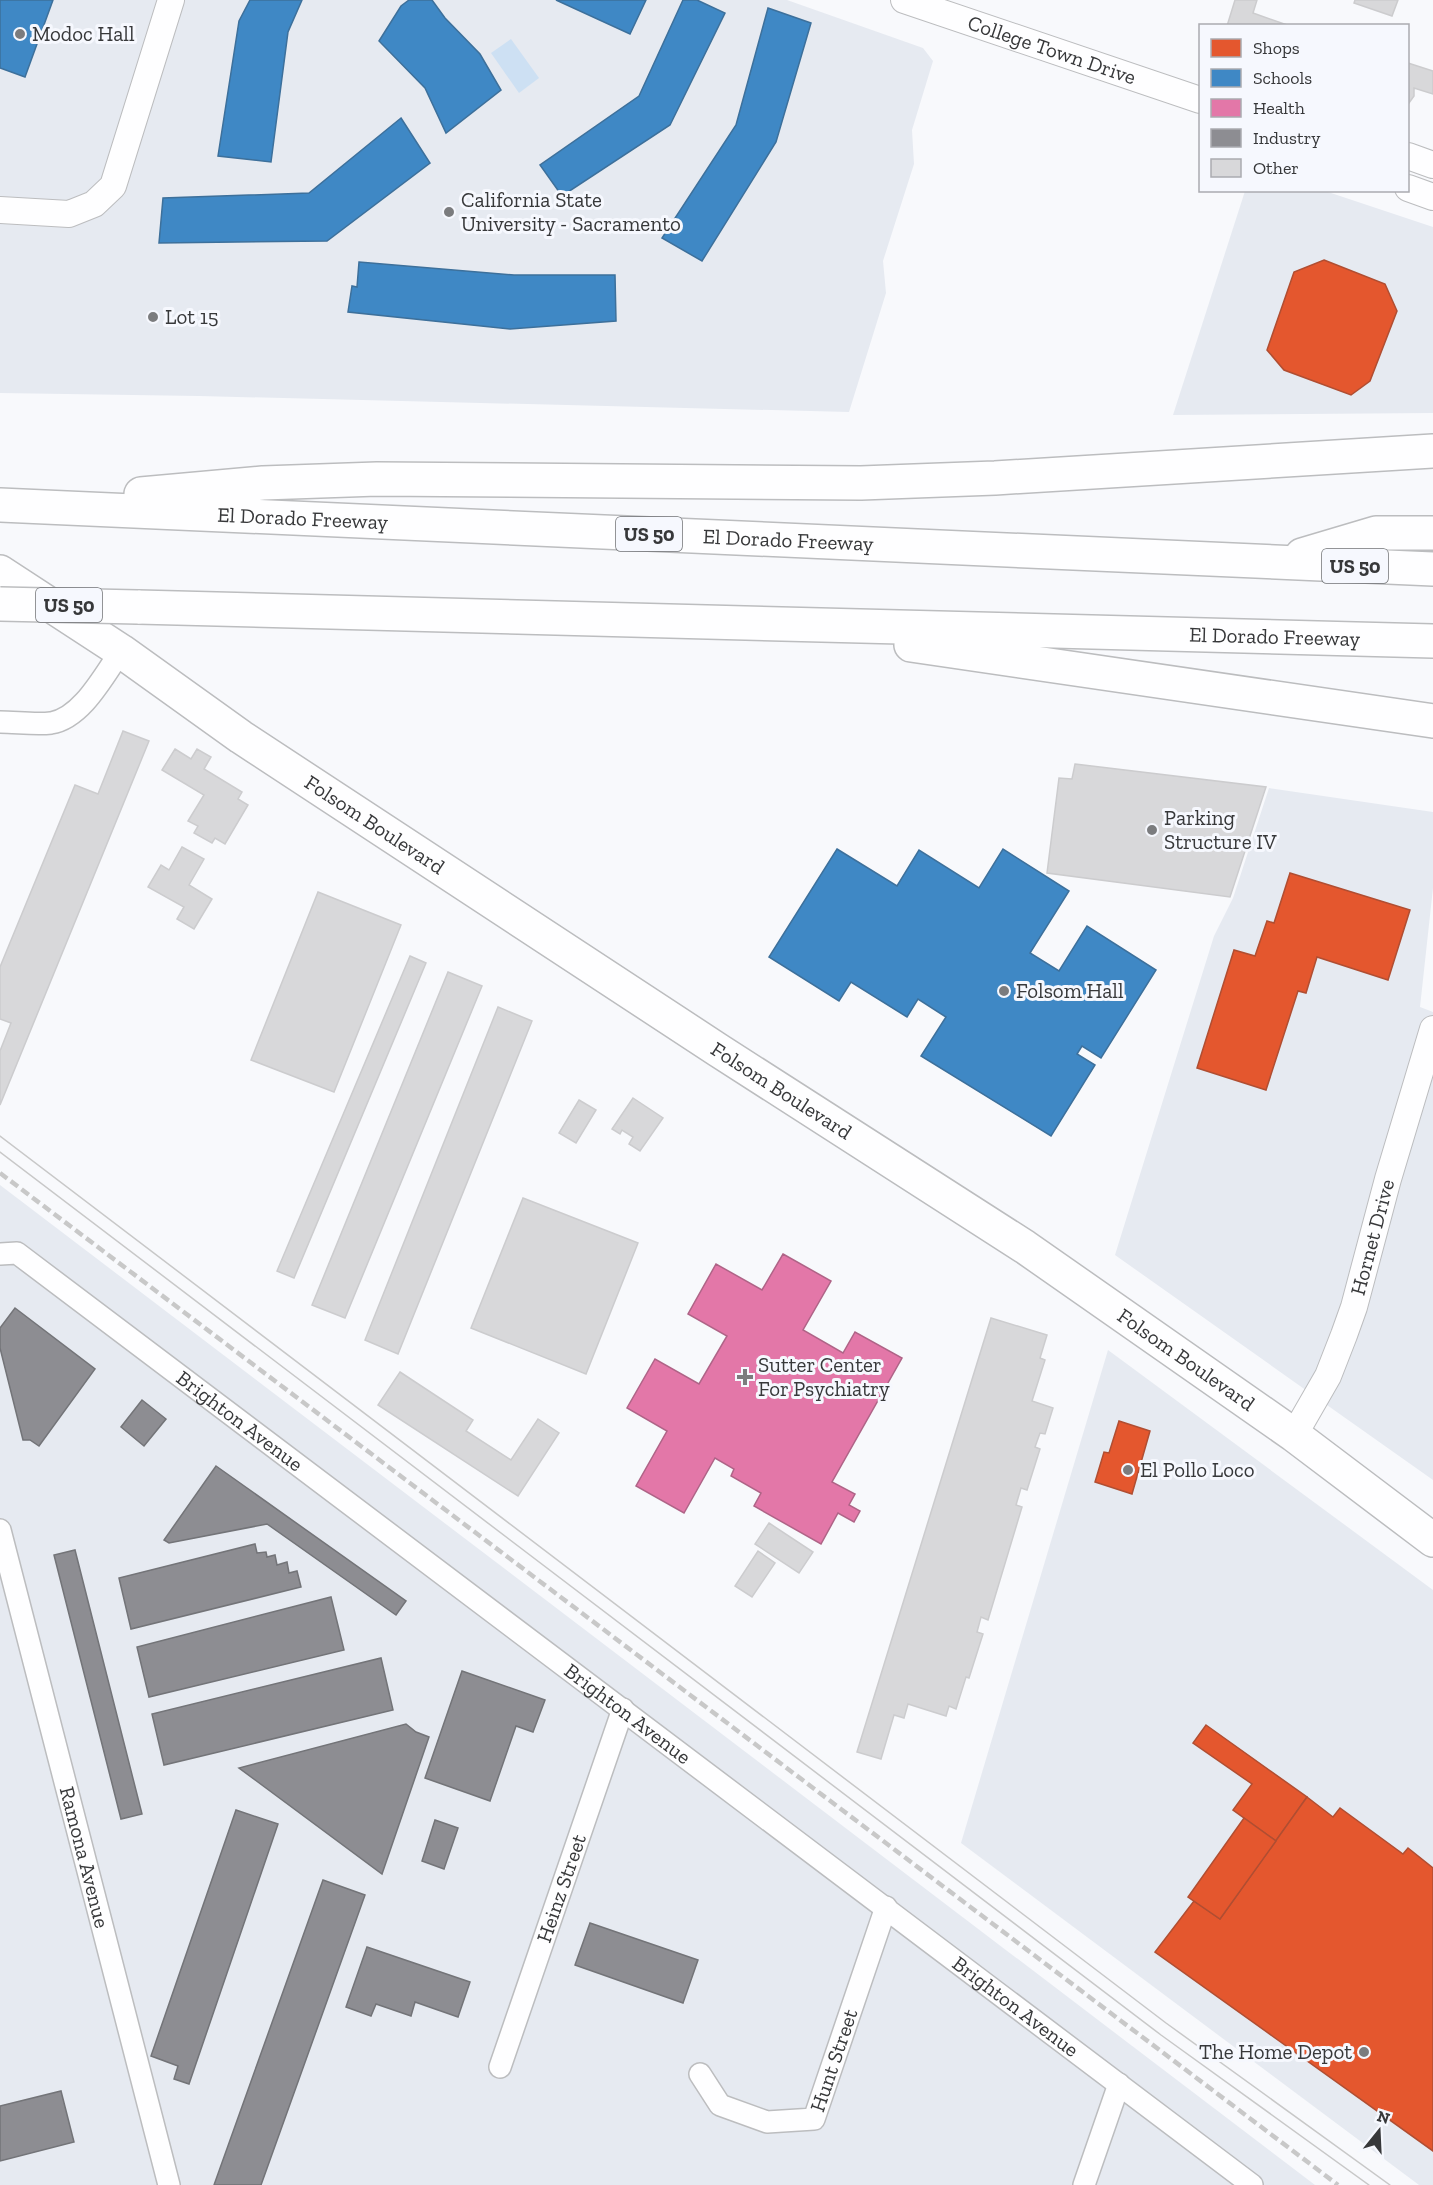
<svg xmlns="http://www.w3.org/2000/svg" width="1433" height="2185" font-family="'Zilla Slab',serif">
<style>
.built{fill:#e6eaf1}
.water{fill:#cde0f3}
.shops{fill:#e4572e;stroke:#b04e32;stroke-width:1.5}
.schools{fill:#3f88c5;stroke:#3d709b;stroke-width:1.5}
.health{fill:#e377a8;stroke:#af6487;stroke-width:1.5}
.industry{fill:#8d8d92;stroke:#737478;stroke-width:1.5}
.building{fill:#d8d8da;stroke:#ccccce;stroke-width:1.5}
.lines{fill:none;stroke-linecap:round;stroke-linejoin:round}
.minor-casing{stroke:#bcbdbf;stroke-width:24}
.tertiary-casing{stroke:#bcbdbf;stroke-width:28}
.primary-casing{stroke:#bcbdbf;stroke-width:36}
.motorway-casing{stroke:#bcbdbf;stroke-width:36}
.minor{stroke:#fefeff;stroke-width:21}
.tertiary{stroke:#fefeff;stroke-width:26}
.primary{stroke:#fefeff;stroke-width:33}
.motorway{stroke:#fefeff;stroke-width:33}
.tram{stroke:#c8c8c8;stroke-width:1.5}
.rail{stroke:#c8c8c8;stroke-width:4.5;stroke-dasharray:9 4.5;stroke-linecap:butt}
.motorway-bridge-casing{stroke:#bcbdbf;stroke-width:36;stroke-linecap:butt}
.motorway-bridge{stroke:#fefeff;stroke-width:33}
.poi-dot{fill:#7b7c7e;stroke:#f6f8fe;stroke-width:2}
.labels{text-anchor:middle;stroke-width:6;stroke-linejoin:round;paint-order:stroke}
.shield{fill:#f6f8fe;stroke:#707275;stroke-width:1.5}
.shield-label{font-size:20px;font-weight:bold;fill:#37383a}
.poi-label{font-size:21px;fill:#37383a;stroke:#f6f8fe;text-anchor:start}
.street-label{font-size:21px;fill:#37383a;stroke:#f6f8fe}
</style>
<rect width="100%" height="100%" fill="#f8f9fc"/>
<g class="built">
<path d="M0 0H787L923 48 933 61 912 130 914 164 883 261 886 293 849 412 199 396 0 393Z"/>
<path d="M1245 191H1325L1433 227V413L1173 415Z"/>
<path d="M1269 788 1433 812V888L1420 1007 1433 1012V1480L1115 1255 1214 936 1233 898Z"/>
<path d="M0 1185 1315 2185H0Z"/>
<path d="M1108 1350 1433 1590V2185H1419L961 1843Z"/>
</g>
<path class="water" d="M511 39 539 78 519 93 491 53Z"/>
<g class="shops">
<path d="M1324 260 1385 284 1397 311 1370 381 1351 395 1284 370 1267 350 1294 272Z"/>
<path d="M1290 873 1410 910 1388 980 1317 957 1306 993 1298 991 1266 1090 1197 1068 1234 950 1255 956 1267 921 1274 923Z"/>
<path d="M1119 1421 1150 1431 1132 1494 1095 1482 1104 1452 1109 1453Z"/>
<path d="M1206 1725 1307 1797 1276 1841 1233 1810 1252 1784 1193 1743Z"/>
<path d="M1307 1797 1333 1817 1340 1808 1403 1854 1408 1848 1433 1868V2151L1155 1952 1194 1901 1220 1919Z"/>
<path d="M1244 1818 1276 1841 1220 1919 1188 1897Z"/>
</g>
<g class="schools">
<path d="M0 0H53L25 77 0 68Z"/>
<path d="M250 0H302L288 32 271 162 218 156 239 21Z"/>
<path d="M409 0H432L445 18 480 54 501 90 446 133 425 88 379 41 401 6Z"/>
<path d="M556 0H646L630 34Z"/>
<path d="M683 0H697L725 13 670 125 562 196 540 165 639 96Z"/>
<path d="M768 8 811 23 776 142 702 261 662 238 736 125Z"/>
<path d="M401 118 430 163 327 241 159 243 163 198 309 193Z"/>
<path d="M359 262 514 275H615L616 321 510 329 348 312 352 286 357 287Z"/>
<path d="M837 849 897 886 919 850 979 888 1003 849 1069 891 1030 953 1059 971 1087 926 1156 970 1101 1058 1082 1046 1077 1054 1095 1065 1051 1136 921 1056 946 1017 918 999 907 1017 851 982 839 1001 769 957Z"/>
</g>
<path class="health" d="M783 1254 831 1281 803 1330 843 1353 855 1332 902 1358 832 1482 855 1494 849 1505 860 1511 854 1522 838 1513 821 1544 754 1506 761 1493 731 1476 734 1469 715 1458 684 1513 636 1486 667 1431 627 1408 655 1359 699 1384 727 1336 688 1314 716 1264 762 1290Z"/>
<g class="industry">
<path d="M15 1308 95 1369 39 1446 30 1440H23L0 1348V1328Z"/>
<path d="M142 1400 166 1419 144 1446 121 1427Z"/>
<path d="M216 1466 406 1601 396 1615 267 1524 169 1543 164 1540Z"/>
<path d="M255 1544 257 1553 266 1552 267 1557 275 1555 277 1565 287 1562 289 1573 297 1571 301 1587 131 1629 119 1578Z"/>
<path d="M75 1550 142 1814 121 1819 54 1555Z"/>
<path d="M331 1597 344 1650 149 1697 137 1647Z"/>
<path d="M381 1658 393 1710 164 1765 152 1714Z"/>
<path d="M462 1671 545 1700 533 1732 516 1726 490 1801 425 1778Z"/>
<path d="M406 1724 416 1732 429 1737 382 1874 239 1768Z"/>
<path d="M236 1810 278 1824 189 2084 174 2079 178 2066 151 2056Z"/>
<path d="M435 1820 458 1828 444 1869 422 1861Z"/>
<path d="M323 1880 365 1895 261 2185H214Z"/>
<path d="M590 1923 698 1960 683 2003 575 1965Z"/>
<path d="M367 1947 470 1982 458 2017 415 2002 411 2016 376 2004 371 2016 346 2007Z"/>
<path d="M61 2091 74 2142 0 2161V2106Z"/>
</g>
<g class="building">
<path d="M1235 0H1257L1253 13 1290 26H1227Z"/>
<path d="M1355 0H1398L1392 16 1354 3Z"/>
<path d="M1408 63 1433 71V94L1414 88V96L1409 103Z"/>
<path d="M123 731 149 741 0 1105V1051L11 1023 0 1019V967L75 785 98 794Z"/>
<path d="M175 749 191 759 197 749 211 757 204 769 242 792 238 799 248 805 225 844 215 838 212 843 194 833 198 826 188 821 204 795 162 770Z"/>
<path d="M1075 764 1266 787 1230 897 1047 873 1059 778 1072 779Z"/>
<path d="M182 847 204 859 189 885 212 899 194 929 177 919 184 907 148 887 161 865 169 870Z"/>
<path d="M318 892 401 925 334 1092 251 1060Z"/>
<path d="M410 956 426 963 294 1278 277 1271Z"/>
<path d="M448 972 482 986 345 1318 312 1305Z"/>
<path d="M498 1007 532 1021 398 1354 365 1340Z"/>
<path d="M633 1098 663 1118 640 1151 629 1144 633 1137 622 1130 620 1134 612 1129Z"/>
<path d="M579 1100 596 1110 576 1143 559 1133Z"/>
<path d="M523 1198 638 1243 586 1374 471 1328Z"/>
<path d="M991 1318 1047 1335 1040 1358 1045 1360 1032 1401 1053 1408 1045 1434 1040 1433 1035 1447 1040 1449 1027 1490 1021 1488 1016 1505 1022 1507 988 1620 981 1617 977 1632 983 1634 969 1678 966 1677 956 1709 949 1706 946 1716 908 1704 904 1718 894 1715 881 1759 857 1752Z"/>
<path d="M400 1372 473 1420 466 1431 511 1460 538 1419 559 1433 518 1496 378 1405Z"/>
<path d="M769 1523 813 1552 799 1573 755 1544Z"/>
<path d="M758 1551 775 1563 752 1597 735 1586Z"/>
</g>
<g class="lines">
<defs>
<g id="minor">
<path d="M0 722C16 722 35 725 51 723 82 718 104 675 121 651"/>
<path id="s1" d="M0 1254 17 1253 1252 2185"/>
<path id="s2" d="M0 1530 169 2185"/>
<path id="s3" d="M500 2067 623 1709"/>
<path id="s4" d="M700 2074 720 2105 767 2122 814 2119 886 1907"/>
<path d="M1084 2185 1119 2084"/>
</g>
<g id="tertiary">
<path id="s5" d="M904 0 1200 100"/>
<path d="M1408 156 1433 165"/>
<path d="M1408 188 1433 197"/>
<path d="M0 210 69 214 94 204 113 186 171 0"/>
<path id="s6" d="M1294 1435 1328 1376 1344 1335 1354 1307 1388 1179 1433 1029"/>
</g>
<g id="primary">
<path id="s7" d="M0 572 121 651 241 737 718 1050 1025 1247 1294 1435 1433 1540"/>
</g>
<g id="motorway">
<path d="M141 494 263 483 377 479 861 483 995 478 1433 451"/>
<path id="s8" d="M0 505 1433 569"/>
<path d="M1302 555 1376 533H1433"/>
<path id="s9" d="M138 607 1433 641"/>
<path d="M911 645 1433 721"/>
</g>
</defs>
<use href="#minor" class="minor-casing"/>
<use href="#tertiary" class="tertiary-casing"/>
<use href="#primary" class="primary-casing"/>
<use href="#motorway" class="motorway-casing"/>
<use href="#minor" class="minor"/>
<use href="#tertiary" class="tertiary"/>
<use href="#primary" class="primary"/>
<use href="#motorway" class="motorway"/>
<g class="tram">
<path d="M0 1136 1166 2023 1390 2185"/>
<path d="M0 1152 1161 2035 1369 2185"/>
</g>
<path class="rail" d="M0 1173 1338 2185"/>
<defs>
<path id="motorway-bridge" d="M0 604 138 607"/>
</defs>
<use href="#motorway-bridge" class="motorway-bridge-casing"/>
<use href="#motorway-bridge" class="motorway-bridge"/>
</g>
<g class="poi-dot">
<circle cx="20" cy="34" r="6"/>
<circle cx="449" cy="212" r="6"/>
<circle cx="153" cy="317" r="6"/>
<circle cx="1152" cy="830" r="6"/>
<circle cx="1004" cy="991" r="6"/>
<path d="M742 1368h6v6h6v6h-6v6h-6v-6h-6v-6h6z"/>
<circle cx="1128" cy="1470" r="6"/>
<circle cx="1364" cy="2052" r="6"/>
</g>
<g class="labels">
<g class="shield">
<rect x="616" y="517" width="66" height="34" rx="4.5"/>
<rect x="1322" y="549" width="66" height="34" rx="4.5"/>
<rect x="36" y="588" width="66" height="34" rx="4.5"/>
</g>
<g class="shield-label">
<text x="649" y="541">US 50</text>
<text x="1355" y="573">US 50</text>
<text x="69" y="612">US 50</text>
</g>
<g class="poi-label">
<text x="32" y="41">Modoc Hall</text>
<text x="461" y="207">California State<tspan x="461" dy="24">University - Sacramento</tspan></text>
<text x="165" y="324">Lot 15</text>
<text x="1164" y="825">Parking<tspan x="1164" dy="24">Structure IV</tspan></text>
<text x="1016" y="998">Folsom Hall</text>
<text x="758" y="1372">Sutter Center<tspan x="758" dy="24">For Psychiatry</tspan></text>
<text x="1140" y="1477">El Pollo Loco</text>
<text x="1352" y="2059" text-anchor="end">The Home Depot</text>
</g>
<g class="street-label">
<text dy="7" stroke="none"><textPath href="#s5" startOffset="156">College Town Drive</textPath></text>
<text dy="7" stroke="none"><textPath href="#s8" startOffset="303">El Dorado Freeway</textPath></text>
<text dy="7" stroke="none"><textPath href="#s8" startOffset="789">El Dorado Freeway</textPath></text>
<text dy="7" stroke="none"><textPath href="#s9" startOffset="1137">El Dorado Freeway</textPath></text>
<text dy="7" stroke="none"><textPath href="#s7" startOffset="452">Folsom Boulevard</textPath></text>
<text dy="7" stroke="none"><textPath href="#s7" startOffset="938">Folsom Boulevard</textPath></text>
<text dy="7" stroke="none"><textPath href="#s6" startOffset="214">Hornet Drive</textPath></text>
<text dy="7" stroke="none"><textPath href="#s7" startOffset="1424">Folsom Boulevard</textPath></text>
<text dy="7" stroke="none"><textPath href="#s1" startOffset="296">Brighton Avenue</textPath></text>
<text dy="7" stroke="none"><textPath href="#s1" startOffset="782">Brighton Avenue</textPath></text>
<text dy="7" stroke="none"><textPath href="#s2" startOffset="338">Ramona Avenue</textPath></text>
<text dy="7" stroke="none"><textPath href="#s3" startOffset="189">Heinz Street</textPath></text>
<text dy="7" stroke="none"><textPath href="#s1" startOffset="1268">Brighton Avenue</textPath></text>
<text dy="7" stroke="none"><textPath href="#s4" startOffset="196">Hunt Street</textPath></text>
</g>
</g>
<rect x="1199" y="24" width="210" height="168" fill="#f6f8fe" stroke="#aaabb0" stroke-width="1.5"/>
<rect x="1211" y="39" width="30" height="18" fill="#e4572e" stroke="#aaabb0" stroke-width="1.5"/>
<text x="1253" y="54" font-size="18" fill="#37383a">Shops</text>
<rect x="1211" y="69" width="30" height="18" fill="#3f88c5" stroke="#aaabb0" stroke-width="1.5"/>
<text x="1253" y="84" font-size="18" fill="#37383a">Schools</text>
<rect x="1211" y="99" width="30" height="18" fill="#e377a8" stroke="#aaabb0" stroke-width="1.5"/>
<text x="1253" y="114" font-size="18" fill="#37383a">Health</text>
<rect x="1211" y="129" width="30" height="18" fill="#8d8d92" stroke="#aaabb0" stroke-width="1.5"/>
<text x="1253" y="144" font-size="18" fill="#37383a">Industry</text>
<rect x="1211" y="159" width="30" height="18" fill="#d8d8da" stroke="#aaabb0" stroke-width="1.5"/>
<text x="1253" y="174" font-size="18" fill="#37383a">Other</text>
<g transform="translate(1379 2131) rotate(18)" stroke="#f6f8fe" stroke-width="4.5" paint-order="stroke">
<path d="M0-4.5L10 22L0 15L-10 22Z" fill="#37383a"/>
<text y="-9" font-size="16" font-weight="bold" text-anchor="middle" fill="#37383a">N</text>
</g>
</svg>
